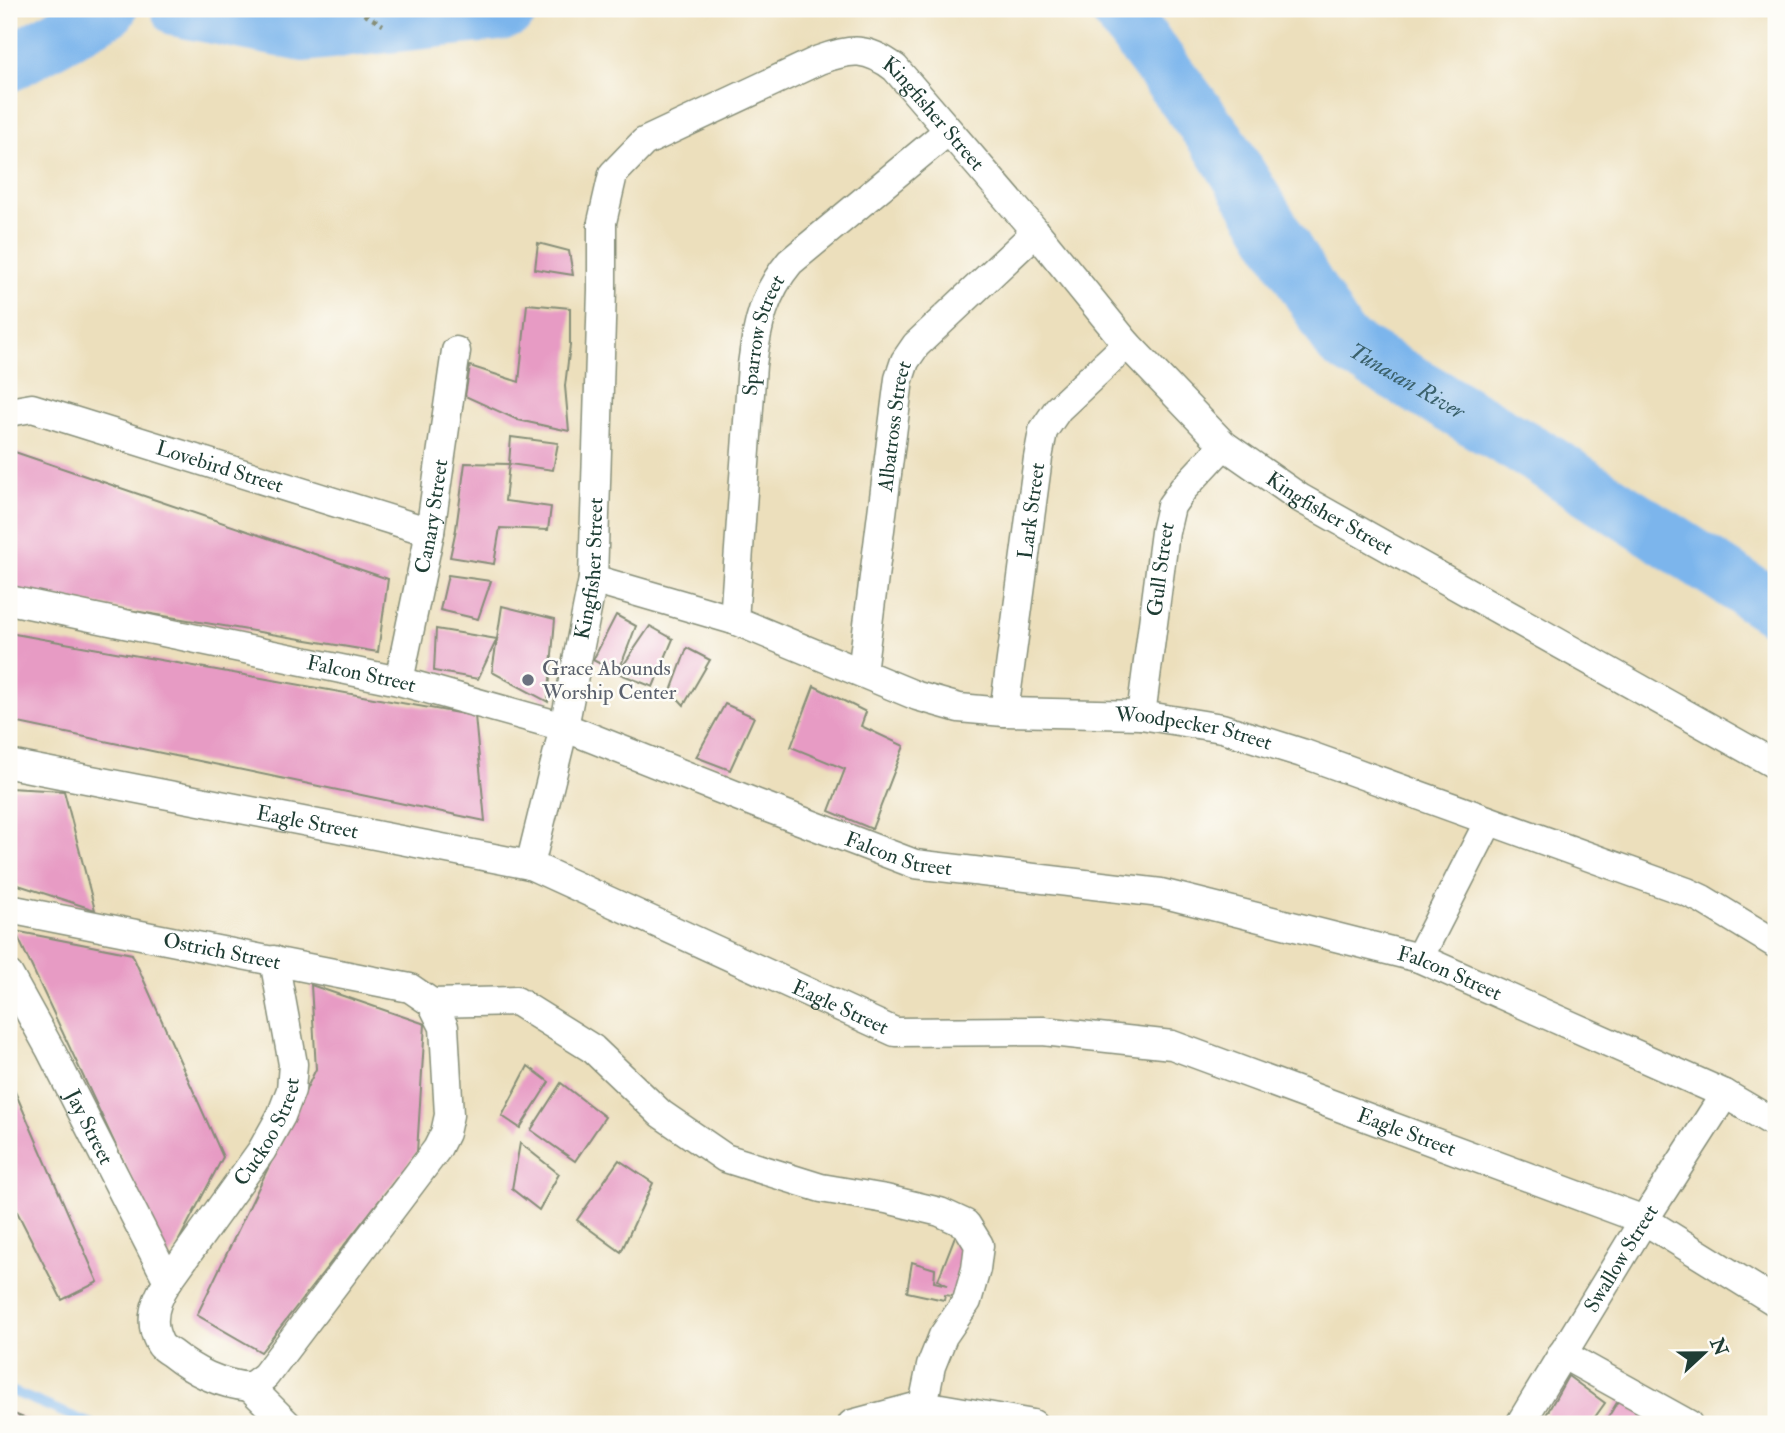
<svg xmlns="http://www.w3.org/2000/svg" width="1785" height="1433" font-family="'IM FELL Double Pica',serif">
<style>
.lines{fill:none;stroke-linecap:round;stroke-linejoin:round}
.stream{stroke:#7cb5ec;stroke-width:10}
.river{stroke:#7cb5ec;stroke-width:56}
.building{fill:#e79bc4}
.street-casing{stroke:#868e78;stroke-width:31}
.path{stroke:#868e78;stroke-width:4.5;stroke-dasharray:5 5;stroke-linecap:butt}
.street{stroke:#fff;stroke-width:28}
.worship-dot{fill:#6b7280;stroke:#fdfcf7;stroke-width:2.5}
.labels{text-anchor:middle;stroke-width:5;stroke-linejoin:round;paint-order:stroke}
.street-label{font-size:21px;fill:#1f3d34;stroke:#fdfcf7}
.worship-label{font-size:21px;fill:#5b616d;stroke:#fdfcf7;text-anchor:start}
.water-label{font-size:23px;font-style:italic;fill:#3b616b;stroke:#fdfcf7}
</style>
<rect width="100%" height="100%" fill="#fdfcf7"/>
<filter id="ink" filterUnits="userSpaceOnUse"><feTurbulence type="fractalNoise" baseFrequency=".0143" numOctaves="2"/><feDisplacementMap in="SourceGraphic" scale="14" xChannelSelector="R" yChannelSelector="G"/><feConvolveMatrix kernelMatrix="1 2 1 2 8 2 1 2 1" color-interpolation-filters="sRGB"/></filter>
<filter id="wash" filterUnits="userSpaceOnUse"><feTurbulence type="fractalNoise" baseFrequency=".00686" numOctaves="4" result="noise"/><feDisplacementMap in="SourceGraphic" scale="28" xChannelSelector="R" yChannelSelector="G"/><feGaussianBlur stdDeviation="1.57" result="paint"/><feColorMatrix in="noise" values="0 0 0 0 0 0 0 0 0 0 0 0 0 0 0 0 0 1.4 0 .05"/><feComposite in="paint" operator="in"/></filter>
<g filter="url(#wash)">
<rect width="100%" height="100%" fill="#ecdfbc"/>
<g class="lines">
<g class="stream">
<path d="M496 9 500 13"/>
<path d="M9 1390 91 1424"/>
</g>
<g class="river">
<path d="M179 9 304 34 500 13 510 9"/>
<path id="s1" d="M1118 9 1220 144 1341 342 1541 458 1776 609"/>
<path d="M9 64 109 9"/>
</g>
</g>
<g id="blocks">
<g class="building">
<path d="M538 243 569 251 573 275 535 269Z"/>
<path d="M527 304 570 308V345L565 386 569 431 518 420 465 396 470 366 519 382Z"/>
<path d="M511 437 558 443 553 470 509 464Z"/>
<path d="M9 450 388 579 378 652 9 590Z"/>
<path d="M465 463 509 464 505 501 551 507 548 530 500 528 494 564 450 557 456 529Z"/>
<path d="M448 575 491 581 478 619 440 610Z"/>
<path d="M502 606 555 619 548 702 492 672Z"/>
<path d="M616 615 636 626 618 673 650 626 673 639 653 687 618 673 593 660Z"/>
<path d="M436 629 497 639 478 679 434 671Z"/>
<path d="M9 633 475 716 485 821 9 721Z"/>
<path d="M687 648 710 660 684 705 671 691Z"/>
<path d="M814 686 866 712 861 726 904 746 872 829 829 811 845 769 791 747Z"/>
<path d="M725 704 754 717 730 770 696 757Z"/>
<path d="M9 788 64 791 95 910 9 882Z"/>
<path d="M15 931 132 954 223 1157 169 1259Z"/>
<path d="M311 985 425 1024 417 1152 261 1352 197 1315 316 1069Z"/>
<path d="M528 1066 549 1082 520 1128 502 1116Z"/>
<path d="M9 1078 98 1282 62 1300 9 1196Z"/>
<path d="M561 1083 605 1117 575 1161 531 1130Z"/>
<path d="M520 1143 559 1174 539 1210 512 1189Z"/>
<path d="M619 1160 653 1183 621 1252 577 1220Z"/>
<path d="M957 1231 977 1244 961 1297 945 1295 944 1300 907 1292 912 1262 935 1269 934 1282 947 1285 938 1280Z"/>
<path d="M1568 1376 1605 1403 1590 1424H1541Z"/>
<path d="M1624 1391 1678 1424H1604Z"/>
<path d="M9 1412 39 1424H9Z"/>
</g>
</g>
</g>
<g filter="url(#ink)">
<use href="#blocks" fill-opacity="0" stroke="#868e78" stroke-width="2"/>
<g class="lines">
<defs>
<g id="street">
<path id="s2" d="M9 412 32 408 430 532"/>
<path id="s3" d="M593 579 734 620 917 696 959 708 1004 712 1141 715 1222 728 1302 753 1687 892 1702 899 1776 944"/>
<path id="s4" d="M9 600 399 681 564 727 755 803 915 864 1161 893 1419 958 1725 1094 1776 1124"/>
<path id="s5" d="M734 620 752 365C757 325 764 293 790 262L948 131"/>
<path id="s6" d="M862 672 899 379 905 361 916 345 1036 232"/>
<path id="s7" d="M399 681 430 532 456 351"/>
<path id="s8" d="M1004 712 1038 458 1043 431 1058 409 1127 344"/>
<path id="s9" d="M1141 715 1165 532 1171 506 1183 489 1224 445"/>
<path id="s10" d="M9 764 530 865 895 1032 1043 1031 1172 1045 1644 1220 1776 1302"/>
<path id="s11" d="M530 865 564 727 593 579 602 290V222L613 174 644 142 819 60C852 48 867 47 895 68L1036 232 1127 344 1224 445 1300 498 1776 765"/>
<path id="s12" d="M9 909 410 988 432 1003 444 1027 449 1115 445 1133 437 1149 265 1376 250 1387C219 1384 195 1372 171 1353 166 1350 161 1347 159 1342 148 1321 156 1299 168 1281L262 1150 281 1116 291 1090 293 1064 274 960"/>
<path d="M1419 958 1489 821"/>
<path id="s13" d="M9 975 50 1049 168 1281"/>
<path d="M432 1003 516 1001 593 1049 661 1114 725 1158 821 1188 886 1199 940 1212 966 1224 979 1245 976 1269 967 1301 943 1336 931 1366 923 1405 1033 1424"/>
<path d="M1562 1354 1688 1424"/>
<path d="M250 1387 287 1424"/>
<path d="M852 1424 923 1405"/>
<path id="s14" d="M1520 1424 1644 1220 1725 1094"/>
</g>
</defs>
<use href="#street" class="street-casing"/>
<path class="path" d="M355 9 383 25"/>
<use href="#street" class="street"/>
</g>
</g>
<circle class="worship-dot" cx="528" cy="680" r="7"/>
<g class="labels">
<g class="street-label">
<text dy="7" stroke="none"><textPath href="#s11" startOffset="1078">Kingfisher Street</textPath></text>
<text dy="7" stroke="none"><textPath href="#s5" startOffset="287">Sparrow Street</textPath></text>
<text dy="7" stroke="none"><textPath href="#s6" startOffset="248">Albatross Street</textPath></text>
<text dy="7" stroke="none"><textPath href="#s2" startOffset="220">Lovebird Street</textPath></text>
<text dy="7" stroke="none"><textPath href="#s8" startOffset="203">Lark Street</textPath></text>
<text dy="7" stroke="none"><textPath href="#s11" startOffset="1645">Kingfisher Street</textPath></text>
<text dy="7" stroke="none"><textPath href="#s7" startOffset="168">Canary Street</textPath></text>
<text dy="7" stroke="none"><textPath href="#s11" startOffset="303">Kingfisher Street</textPath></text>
<text dy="7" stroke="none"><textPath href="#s9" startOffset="147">Gull Street</textPath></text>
<text dy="7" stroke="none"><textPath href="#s4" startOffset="360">Falcon Street</textPath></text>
<text dy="7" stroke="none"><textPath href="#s3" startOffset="625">Woodpecker Street</textPath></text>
<text dy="7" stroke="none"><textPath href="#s10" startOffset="304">Eagle Street</textPath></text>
<text dy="7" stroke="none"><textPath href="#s4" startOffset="928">Falcon Street</textPath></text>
<text dy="7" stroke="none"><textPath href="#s12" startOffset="217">Ostrich Street</textPath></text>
<text dy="7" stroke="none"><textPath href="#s4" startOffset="1494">Falcon Street</textPath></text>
<text dy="7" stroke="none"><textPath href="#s10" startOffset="872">Eagle Street</textPath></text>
<text dy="7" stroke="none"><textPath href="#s13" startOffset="172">Jay Street</textPath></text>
<text dy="7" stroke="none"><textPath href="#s12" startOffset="1239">Cuckoo Street</textPath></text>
<text dy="7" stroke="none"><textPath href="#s10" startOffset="1460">Eagle Street</textPath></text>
<text dy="7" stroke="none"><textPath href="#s14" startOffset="194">Swallow Street</textPath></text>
</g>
<g class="worship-label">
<text x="542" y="675">Grace Abounds<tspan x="542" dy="24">Worship Center</tspan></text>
</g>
<g class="water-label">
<text dy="8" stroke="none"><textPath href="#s1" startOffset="478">Tunasan River</textPath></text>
</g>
</g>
<rect width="1785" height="1433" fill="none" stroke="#fdfcf7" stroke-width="35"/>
<g transform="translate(1704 1353) rotate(68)" stroke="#fdfcf7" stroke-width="5" paint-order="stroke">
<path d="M0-5L12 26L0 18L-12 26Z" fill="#1f3d34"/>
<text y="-10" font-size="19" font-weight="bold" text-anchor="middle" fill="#1f3d34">N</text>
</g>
</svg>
